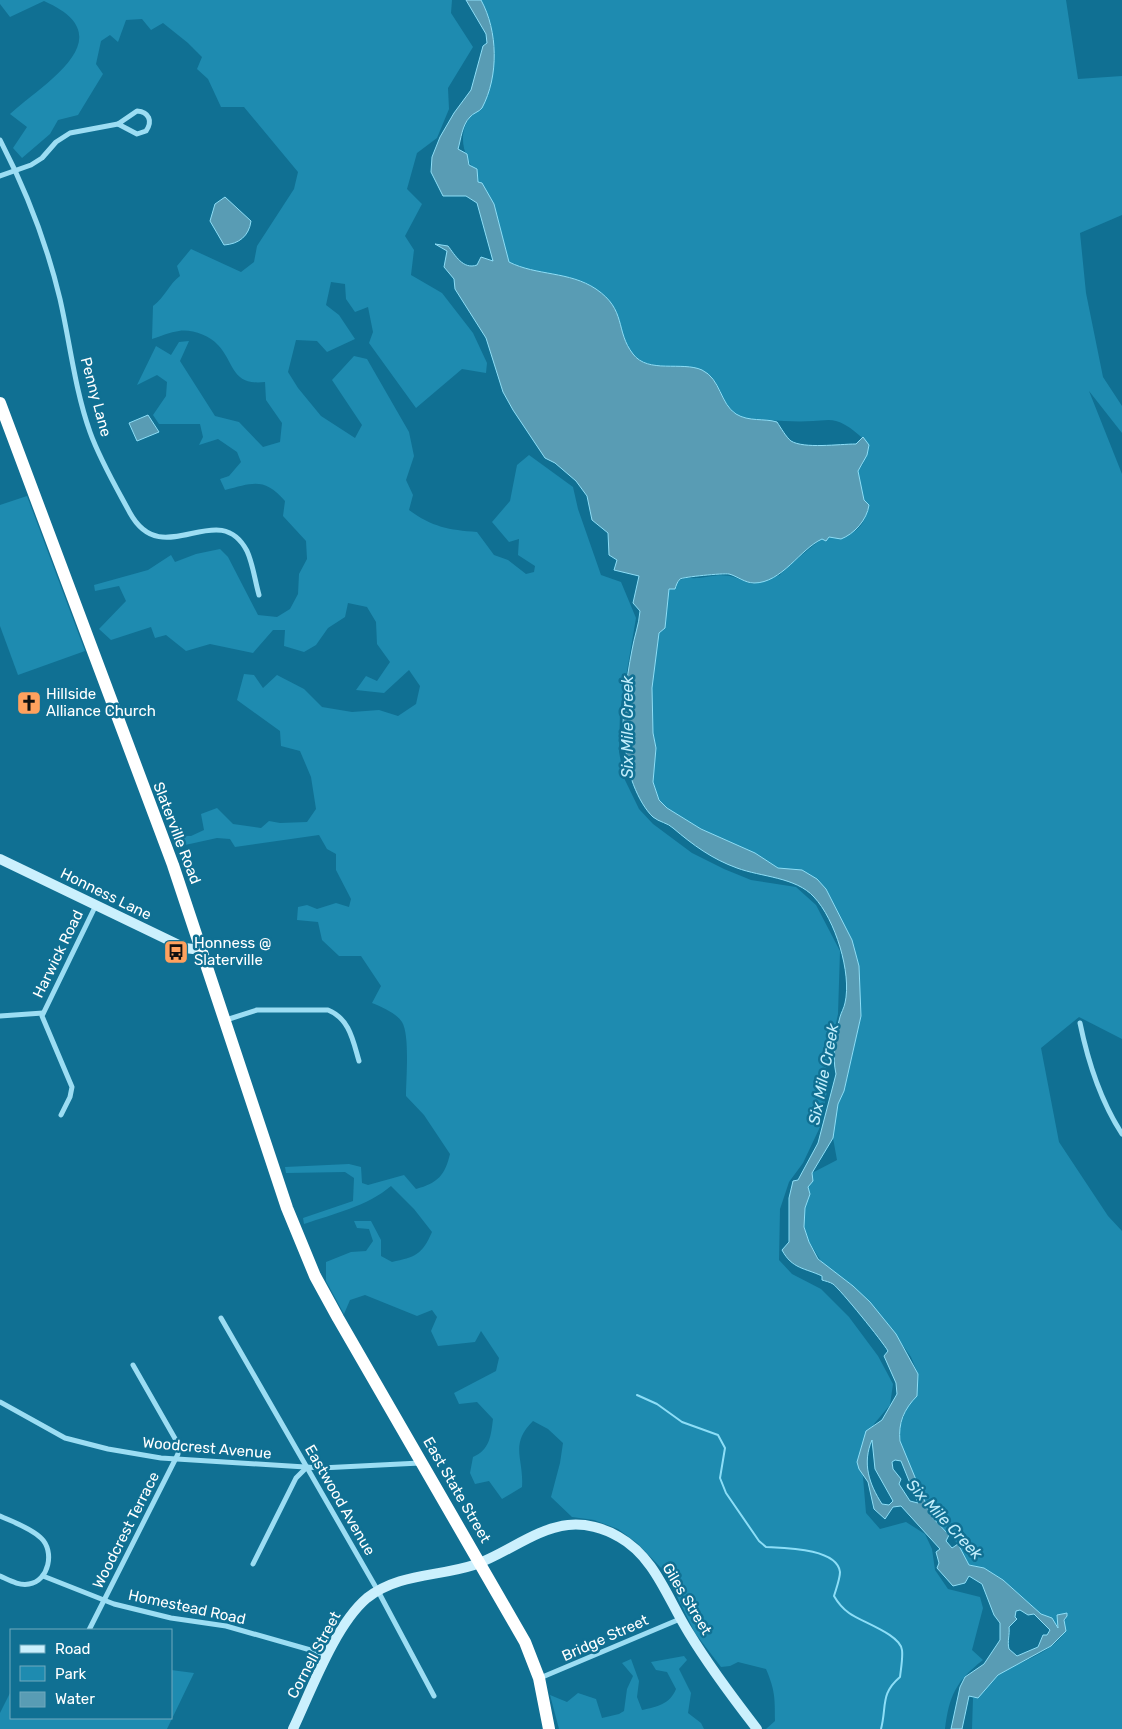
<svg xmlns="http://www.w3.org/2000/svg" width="1122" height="1729" font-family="Rubik,sans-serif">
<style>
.green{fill:#1e8bb0}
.water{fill:#599cb4;stroke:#8ddef7;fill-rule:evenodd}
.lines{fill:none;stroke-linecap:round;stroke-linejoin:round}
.stream{stroke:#8ddef7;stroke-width:2}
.street{stroke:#9cddf3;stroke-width:5}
.secondary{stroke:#cbf0fd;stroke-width:10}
.highway{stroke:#fff;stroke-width:12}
.labels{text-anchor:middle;stroke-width:5;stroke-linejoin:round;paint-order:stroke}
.street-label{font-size:15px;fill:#fff;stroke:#107093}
.poi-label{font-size:15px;fill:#fff;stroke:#107093;text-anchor:start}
.water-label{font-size:16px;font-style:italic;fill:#c2eefc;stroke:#107093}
</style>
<rect width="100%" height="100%" fill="#107093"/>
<g class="green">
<path d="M0 0H452L451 13 473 47 448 88 449 109 437 138 417 153 407 189 422 204 405 236 414 250 411 275 442 293 473 333 487 363 486 373 462 369 416 408 369 343 373 332 368 307 355 312 346 299 345 284 331 282 326 305 339 315 355 339 327 352 317 341 296 340 288 372 298 388 321 416 355 438 362 425 332 380 354 356 367 359 409 432 414 456 406 480 413 495 409 510C432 527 449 530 477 532L494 555 508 560 526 574 534 572 535 566 518 555 519 539 509 542 492 522 510 501 517 465 529 455 573 487 578 509 601 575 621 582 636 618 620 712 619 752 624 778 639 809 653 824 692 853 724 869 751 880 796 887 816 905 840 951 838 1014 826 1070 828 1086 820 1127 803 1163 789 1182 780 1209 779 1260 792 1274 821 1289 849 1317 878 1356 893 1384 890 1405 874 1424 861 1453 866 1513 880 1529 906 1522 925 1534 932 1549 935 1570 948 1589 980 1597 983 1608 972 1650 983 1660C956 1681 949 1696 945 1729H766L775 1721C775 1698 775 1690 766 1669L738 1662 730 1666 721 1667 695 1633 665 1572 637 1543 618 1529 594 1520 572 1517 551 1497 560 1463 563 1443 548 1429 533 1421C509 1445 524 1458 522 1487L502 1499 489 1481 475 1484 470 1473 473 1457C490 1450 491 1435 493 1419L477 1402 459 1404 454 1393 496 1371 499 1358 481 1331 475 1342 438 1346 431 1331 437 1317 432 1310 417 1316 365 1295 350 1300 344 1314 326 1281V1262L351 1252 366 1251 373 1241 369 1229 357 1228 354 1221H371L381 1240V1256L392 1262C415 1257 422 1255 432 1232L414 1209 391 1186C368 1206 333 1214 304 1224L303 1218 353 1201 354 1178 345 1172 286 1173 285 1167 349 1164 361 1167 362 1183 368 1185 404 1175 416 1189C438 1183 445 1175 450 1154L424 1115 406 1096C406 1079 410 1035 402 1022 396 1013 382 1007 372 1003L381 986 361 956H339L322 940 318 922 297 920 298 907 307 905 317 909 336 903 349 907 351 899 336 870V854L327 849 319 835 235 847 230 839 217 838 176 847 172 836H191L204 830 201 814 217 808 233 824 261 828 269 821 280 823 307 822 316 809 311 777 300 751 281 746 280 731 237 700 244 674 254 675 263 688 277 675 304 689 322 707 352 712 379 710 398 716 416 704 420 686 409 670 384 693 356 690 366 676 377 681 390 662 377 644 376 622 367 607 348 603 345 617 328 628 316 645 304 652 284 646 285 630H273L253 653 210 644 186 651 166 635 155 638 151 627 111 640 99 629 126 601 119 586 95 591 94 585 148 570 171 555 175 562 196 554 220 549 228 557 258 615 277 617 290 609 298 594 299 574 307 559 306 541 283 516 285 501C264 477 253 483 225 490L220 479 229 476 241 462 237 452 218 439 199 445 203 437 200 424H159L153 415 166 396 167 382 157 375 137 385 156 346 171 355 179 342 189 341 180 361 215 416 239 422 263 447 280 442 282 423 266 400 265 382C231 386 235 363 218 345 209 335 191 329 179 331 170 332 161 336 152 339L153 306C165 297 169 284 180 276L177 266 191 249 241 272 254 262 257 246 294 189 298 172 244 107H221L208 79 197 69 202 57 188 43 163 23 151 30 142 19 126 20 118 42 110 35 101 41 96 64 103 74 78 115 58 120 50 134 22 158 13 148 27 127 10 114C44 83 126 37 44 1L10 17 0 4Z"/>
<path d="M481 0H1066L1078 79 1122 76V215L1080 233 1086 293 1103 377 1122 406V433L1089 391 1122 474V1039L1079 1017 1041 1048 1059 1142 1108 1216 1122 1231V1729H972L973 1698H978C984 1690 990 1679 999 1674 1020 1661 1053 1653 1065 1631L1063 1627 1067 1614 1062 1615 1059 1626 1055 1624 1052 1618 1041 1614 1003 1580 984 1568 969 1565 958 1544 931 1516 902 1451 899 1429 908 1405 917 1396 918 1374 911 1357 887 1323 853 1286 823 1264 809 1242 804 1227 805 1208 810 1194 808 1187 813 1178 812 1173 837 1160 833 1138 838 1104 844 1091 861 1016 859 966 852 940 826 889 778 868 755 853 701 829 667 808 659 800 653 782 656 748 653 733 652 688 659 633 665 627 669 589C687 572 685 581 706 577 727 573 732 576 752 584L780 575C781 572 818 541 822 539 830 537 838 537 846 537L848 533C851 531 854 532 856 530 863 526 868 512 869 505L864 500 858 471 863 464 869 445C862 437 848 424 836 421 829 419 820 421 813 421 798 422 783 421 768 420 757 419 748 420 738 415 720 406 722 377 701 370 682 363 646 372 632 353 616 330 626 312 599 291 572 270 538 277 509 262L494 204 478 182V176C465 159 456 137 470 117 475 111 483 104 486 96 499 65 497 30 481 0Z"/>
<path d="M27 496 85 651 18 675 0 626V505Z"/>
<path d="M684 1656 687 1660 679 1669 691 1693 688 1713 701 1723 704 1729H559L550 1695 567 1702 578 1693 596 1699 602 1718 619 1714 624 1711 627 1689 633 1676 622 1663 631 1659 639 1681 637 1697 642 1710C657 1707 670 1704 676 1689L667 1672 656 1670 651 1662Z"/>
<path d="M171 1670 194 1673 167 1729H0V1713L11 1691V1718H171Z"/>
</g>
<g class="water">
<path d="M466 0H481C498 31 499 76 482 108 479 112 473 113 470 117 462 125 461 139 458 149L467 154 469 165 477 169 478 182 482 183 494 204 509 262C537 276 569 271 596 289 627 310 615 331 633 354 648 374 682 361 702 370 721 379 720 404 736 414 749 422 764 418 777 422 781 428 786 437 791 441 804 449 839 444 856 444L863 437 869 445 867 455 858 471 864 500 869 505C867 520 854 534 841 539L829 537 826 541 822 539C800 549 782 583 754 583 745 583 737 576 729 574 723 573 683 577 680 579 677 582 676 586 675 589H669L665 628 659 633 652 688 653 733 656 748 653 782 659 800 667 808 701 829 755 853 778 868 802 870 817 879 826 889 852 940 859 966 861 1016 844 1091 838 1104 833 1138 812 1173 813 1181 808 1187 810 1194 805 1208 804 1227 809 1242 818 1259 853 1286 870 1302 896 1334 918 1374 917 1396C904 1409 898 1423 900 1441L931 1516 949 1535 946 1541 952 1548 958 1544 969 1565 984 1568 1003 1580 1041 1614 1052 1618 1058 1628 1057 1615 1067 1613V1616L1064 1620 1066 1631 1051 1646 998 1675 978 1698 969 1696 962 1729H951L960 1687 965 1677 984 1664 1000 1640V1623L994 1615 982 1584 969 1576 965 1583 953 1586 937 1568 939 1563 936 1552 940 1549 901 1506 893 1507 885 1519 874 1509 868 1482 859 1469 857 1462 866 1431 882 1420 897 1394 896 1383 884 1356 888 1351C883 1342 840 1289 833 1284 830 1282 825 1281 822 1280V1276C805 1268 792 1269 782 1250L789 1242V1198L793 1181 798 1180 818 1143 836 1074C832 1056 835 1035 840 1017 841 1013 844 1008 845 1003 852 973 835 919 814 897 796 877 761 877 737 868 712 859 693 845 673 828 668 823 659 822 653 817 638 803 625 768 626 748L623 744C622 713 626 681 632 650 634 637 639 625 640 611L633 603 639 576 614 570 617 560 609 555 608 533 592 520 587 496 576 481 555 463 545 458 513 410 503 392 486 338 455 289 454 279 444 267 447 251 435 244 448 246C455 255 463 270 477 265L481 257 493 261 477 203 466 196H443L431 172 432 157 440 137 454 113 471 90 483 46 487 43 486 34ZM872 1440 875 1469 893 1501 889 1505 882 1504C869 1484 862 1463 872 1440ZM895 1460 901 1461 918 1503 910 1501 899 1484 901 1479 893 1469 892 1462ZM1020 1610 1028 1615 1034 1614 1050 1630 1047 1635H1043L1038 1647 1017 1656 1009 1649C1007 1641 1010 1635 1009 1627L1017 1619 1015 1617 1016 1611Z"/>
<path d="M225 197 251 221C249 236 239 244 224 245L210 221 215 204Z"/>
<path d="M148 415 159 432 137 441 129 423Z"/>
</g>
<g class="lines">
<path class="stream" d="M637 1395 657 1404 682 1422 718 1435 725 1448 720 1478 726 1493 759 1541 766 1547C784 1548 837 1548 840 1572 840 1579 836 1589 834 1596 838 1603 842 1608 849 1613 861 1622 900 1634 902 1650 903 1658 901 1668 900 1677 880 1694 887 1706 881 1729"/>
<g class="street">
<path d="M137 111C149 112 153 121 146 131L137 134 118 124Z"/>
<path d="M0 140C26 190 47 245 60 299 70 343 75 390 90 432 100 460 116 487 130 513 163 573 218 496 247 551 253 564 255 581 259 595"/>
<path d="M0 176 31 165 42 158 56 142 70 133 118 124"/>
<path d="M0 1016 43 1013"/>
<path d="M226 1020 257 1010H328C350 1019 353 1041 359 1061"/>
<path d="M1080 1023C1088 1062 1100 1100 1122 1134"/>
<path d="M61 1115 70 1097 72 1087 42 1016 96 905"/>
<path d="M221 1318 378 1591 434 1696"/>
<path d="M0 1402 65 1438 108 1449 161 1458 321 1468 420 1463"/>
<path d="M0 1516C13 1522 31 1528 41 1538 55 1551 49 1581 29 1584 19 1586 9 1580 0 1576"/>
<path d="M253 1564 296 1478 307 1467"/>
<path d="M43 1576 114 1604 171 1618 226 1626 328 1655"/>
<path d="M89 1630 178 1454 177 1442 133 1365"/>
<path d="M540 1678 680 1619"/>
</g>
<g class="secondary">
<path d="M0 859 185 948 201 950"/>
<path d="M293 1729C311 1691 335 1625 367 1598 399 1573 437 1577 474 1565 506 1554 534 1529 568 1525 585 1523 604 1528 619 1537 655 1557 668 1600 689 1633 709 1666 733 1698 757 1729"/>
</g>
<path class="highway" d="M0 403 173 865 287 1208 315 1276 338 1318 525 1642 539 1678 549 1729"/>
</g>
<defs>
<symbol id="church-square" viewBox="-11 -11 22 22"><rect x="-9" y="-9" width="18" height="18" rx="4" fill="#ffa15e" stroke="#107093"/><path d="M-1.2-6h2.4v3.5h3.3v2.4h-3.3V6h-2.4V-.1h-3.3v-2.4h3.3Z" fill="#111"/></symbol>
<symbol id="bus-square" viewBox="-11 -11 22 22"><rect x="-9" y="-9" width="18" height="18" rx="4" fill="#ffa15e" stroke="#107093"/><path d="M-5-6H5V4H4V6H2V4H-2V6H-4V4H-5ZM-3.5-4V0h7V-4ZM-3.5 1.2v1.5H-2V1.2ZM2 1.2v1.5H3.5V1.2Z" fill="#111"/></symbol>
</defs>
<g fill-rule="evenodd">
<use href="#church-square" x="15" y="689" width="28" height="28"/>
<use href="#bus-square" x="162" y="938" width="28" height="28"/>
</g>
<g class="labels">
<g class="street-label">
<text transform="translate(96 397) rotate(75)" y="5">Penny Lane</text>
<text transform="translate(177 833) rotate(69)" y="5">Slaterville Road</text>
<text transform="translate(106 894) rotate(26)" y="5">Honness Lane</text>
<text transform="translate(58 954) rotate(-64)" y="5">Harwick Road</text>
<text transform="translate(207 1448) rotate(5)" y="5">Woodcrest Avenue</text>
<text transform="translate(457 1490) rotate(60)" y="5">East State Street</text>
<text transform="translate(340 1500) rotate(60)" y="5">Eastwood Avenue</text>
<text transform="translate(126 1530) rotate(-63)" y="5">Woodcrest Terrace</text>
<text transform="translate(687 1599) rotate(59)" y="5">Giles Street</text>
<text transform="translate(187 1607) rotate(12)" y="5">Homestead Road</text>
<text transform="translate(605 1638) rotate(-24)" y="5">Bridge Street</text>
<text transform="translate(314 1655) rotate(-62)" y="5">Cornell Street</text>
</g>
<g class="poi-label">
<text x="46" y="699">Hillside<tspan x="46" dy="17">Alliance Church</tspan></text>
<text x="194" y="948">Honness @<tspan x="194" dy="17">Slaterville</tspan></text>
</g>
<g class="water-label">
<text transform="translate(627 727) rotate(-90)" y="6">Six Mile Creek</text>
<text transform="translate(823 1074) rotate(-79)" y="6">Six Mile Creek</text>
<text transform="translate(945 1519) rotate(47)" y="6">Six Mile Creek</text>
</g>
</g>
<rect x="10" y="1629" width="162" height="90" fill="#107093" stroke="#70a9be"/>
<rect x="20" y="1645" width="25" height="8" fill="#cbf0fd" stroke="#70a9be"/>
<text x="55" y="1654" font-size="15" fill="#ffffff">Road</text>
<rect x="20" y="1666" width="25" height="15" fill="#1e8bb0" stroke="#70a9be"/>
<text x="55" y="1679" font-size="15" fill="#ffffff">Park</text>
<rect x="20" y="1692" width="25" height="15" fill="#599cb4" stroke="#70a9be"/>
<text x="55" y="1704" font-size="15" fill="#ffffff">Water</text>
</svg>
